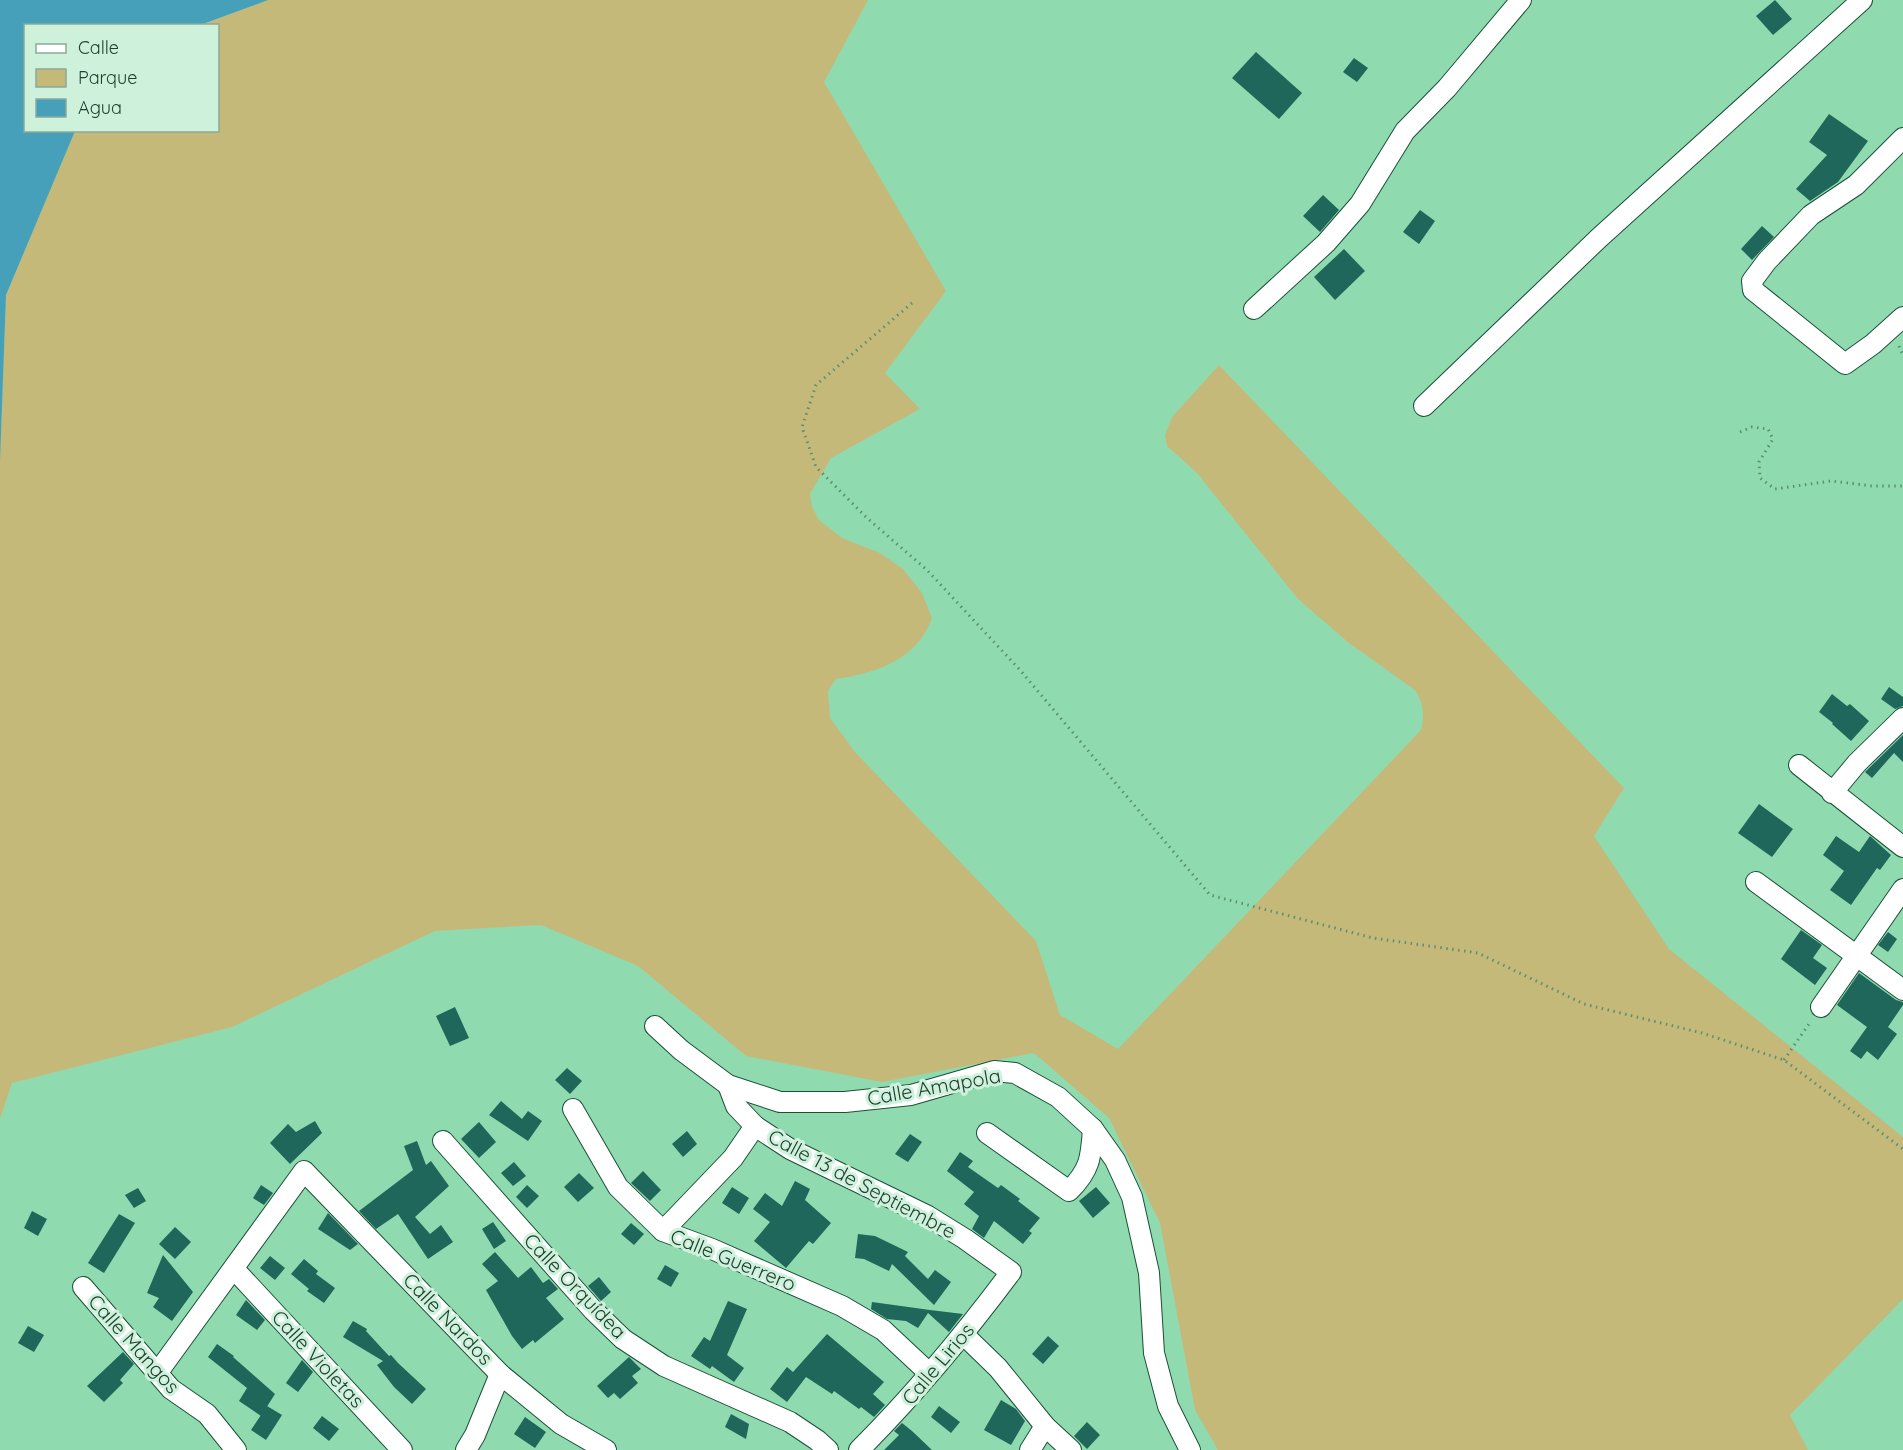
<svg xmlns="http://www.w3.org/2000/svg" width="1903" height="1450" font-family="Quicksand,sans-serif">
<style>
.green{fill:#c5b97a}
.water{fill:#46a0b9}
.building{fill:#1e675a}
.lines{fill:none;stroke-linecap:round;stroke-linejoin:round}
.street-casing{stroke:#195236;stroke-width:22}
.path{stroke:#5b9072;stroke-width:3;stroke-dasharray:1.5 4.5;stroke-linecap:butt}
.street{stroke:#fff;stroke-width:20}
.labels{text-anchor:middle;stroke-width:6;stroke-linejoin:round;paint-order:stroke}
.street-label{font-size:20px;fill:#213f2f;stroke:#cef1dc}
</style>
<rect width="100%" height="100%" fill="#90dab0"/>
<path class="green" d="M268 0H868L824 82 946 291 885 373 920 409 831 458 810 494 812 507 819 520 842 538 880 553 903 569 922 593 932 618C917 660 876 673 836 679L828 691 830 718 855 752 1036 941 1060 1015 1118 1049 1421 730C1425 716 1423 702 1415 690L1349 643 1298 599 1197 473 1167 446 1165 436 1172 417 1219 365 1624 788 1594 836 1669 949 1903 1137V1299L1790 1415 1808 1450H1218L1195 1410 1160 1223 1109 1118 1034 1053 882 1082 746 1056 638 966 541 925 435 931 232 1027 12 1083 0 1119V461L6 295 75 131 218 130V26L200 25Z"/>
<path class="water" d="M0 0H268L200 25 26 26V130L75 131 6 295 0 461Z"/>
<g class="building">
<path d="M1775 0 1792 19 1773 35 1756 16Z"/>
<path d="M1256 52 1302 93 1279 119 1232 78Z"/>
<path d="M1354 58 1368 68 1357 82 1343 72Z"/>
<path d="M1829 114 1868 141 1838 182 1810 201 1796 189 1827 155 1809 142Z"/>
<path d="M1323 195 1339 210 1320 232 1303 216Z"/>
<path d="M1420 210 1435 221 1419 244 1403 232Z"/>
<path d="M1762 226 1774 237 1752 260 1741 249Z"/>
<path d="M1344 249 1365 271 1335 300 1314 277Z"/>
<path d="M1889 687 1903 697V706L1895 709 1881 699Z"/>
<path d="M1832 694 1847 706 1850 704 1869 721 1851 741 1832 724 1833 723 1819 712Z"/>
<path d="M1903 735V762L1894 753 1872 778 1865 772Z"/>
<path d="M1759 804 1793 829 1772 857 1738 833Z"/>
<path d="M1836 836 1859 852 1870 836 1891 855 1880 870 1877 868 1851 905 1830 890 1844 871 1823 855Z"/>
<path d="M1801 930 1822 945 1813 958 1827 968 1815 985 1781 959Z"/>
<path d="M1888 932 1897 939 1888 952 1878 945Z"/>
<path d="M1859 973 1896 1000 1903 1002V1005L1888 1027 1897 1034 1878 1060 1867 1051 1861 1059 1850 1051 1867 1027 1837 1005Z"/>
<path d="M455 1007 469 1038 450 1046 436 1016Z"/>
<path d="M567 1068 582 1081 570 1094 555 1080Z"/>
<path d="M501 1101 522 1119 528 1111 542 1121 528 1141 489 1115Z"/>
<path d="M315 1121 322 1133 290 1164 270 1143 288 1124 296 1132Z"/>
<path d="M479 1122 496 1142 479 1158 461 1139Z"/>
<path d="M687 1131 697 1144 683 1157 672 1144Z"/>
<path d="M910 1134 922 1142 908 1162 895 1154Z"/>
<path d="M417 1141 426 1165 431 1161 449 1186 415 1217 430 1234 441 1225 453 1242 428 1259 398 1214 376 1229 359 1211 413 1170 404 1146Z"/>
<path d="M960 1152 973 1161 968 1167 998 1188 1001 1185 1020 1199 1018 1201 1040 1218 1029 1231 1032 1233 1023 1244 994 1221 984 1238 972 1229 979 1216 964 1204 974 1192 947 1171Z"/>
<path d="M514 1162 526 1176 513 1186 501 1173Z"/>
<path d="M643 1171 661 1190 650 1201 631 1183Z"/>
<path d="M579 1173 594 1188 578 1202 564 1187Z"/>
<path d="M795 1181 810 1189 805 1200 831 1223 813 1244 809 1241 786 1268 754 1241 770 1222 753 1209 765 1193 782 1206Z"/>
<path d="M261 1185 273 1193 264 1205 253 1198Z"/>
<path d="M527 1185 539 1196 527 1208 516 1197Z"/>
<path d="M732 1187 749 1198 739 1214 722 1203Z"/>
<path d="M1096 1187 1110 1203 1093 1218 1079 1201Z"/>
<path d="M138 1188 146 1201 134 1208 125 1195Z"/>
<path d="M32 1211 47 1219 38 1236 24 1228Z"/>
<path d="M328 1213 358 1244 350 1250 318 1229Z"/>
<path d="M119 1214 135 1223 104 1273 88 1263Z"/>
<path d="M493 1222 506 1241 494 1249 482 1229Z"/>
<path d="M631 1223 644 1234 634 1245 621 1234Z"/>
<path d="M175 1227 191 1242 175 1259 159 1244Z"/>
<path d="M858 1234 875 1236 908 1252 905 1256 928 1279 935 1270 951 1282 934 1305 892 1264 889 1271 864 1259 855 1258Z"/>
<path d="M495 1252 518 1278 531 1267 543 1283 549 1279 558 1289 546 1298 564 1319 535 1343 533 1340 522 1349 512 1336 486 1290 498 1281 482 1264Z"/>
<path d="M163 1255 193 1292 172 1321 153 1307 159 1298 147 1293Z"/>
<path d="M270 1256 285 1268 275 1280 260 1268Z"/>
<path d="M304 1259 318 1271 316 1274 335 1288 324 1303 307 1291 309 1289 291 1274Z"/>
<path d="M665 1265 679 1273 671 1287 657 1279Z"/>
<path d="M599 1277 611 1292 601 1301 588 1286Z"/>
<path d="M246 1300 265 1320 257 1330 236 1315Z"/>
<path d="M728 1301 747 1309 727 1355 744 1368 734 1382 712 1366 710 1369 691 1356 704 1337 710 1341Z"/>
<path d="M872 1302 930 1310 963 1314 949 1332 928 1313 918 1328 906 1321 887 1319 871 1309Z"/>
<path d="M353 1321 367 1329 366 1331 389 1356 391 1355 398 1363 426 1389 412 1404 394 1387 377 1365 383 1361 343 1337Z"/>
<path d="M28 1326 44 1335 34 1352 18 1343Z"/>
<path d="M827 1334 884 1382 873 1394 885 1405 874 1417 861 1407 859 1409 834 1391 832 1394 806 1377 787 1402 770 1389 787 1367 793 1372Z"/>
<path d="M1048 1336 1059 1346 1043 1364 1032 1354Z"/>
<path d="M217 1344 234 1356 233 1357 275 1394 261 1416 239 1401 247 1388 208 1357Z"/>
<path d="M123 1352 134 1364 120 1380 123 1383 104 1402 87 1386Z"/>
<path d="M629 1357 641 1369 632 1376 638 1383 620 1399 614 1393 608 1398 597 1386Z"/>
<path d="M302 1360 313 1372 298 1392 286 1383Z"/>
<path d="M1001 1400 1016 1409 1025 1421 1011 1445 984 1430Z"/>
<path d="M267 1406 282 1415 266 1440 251 1430Z"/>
<path d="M939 1406 960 1422 951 1433 931 1417Z"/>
<path d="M731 1414 749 1424 746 1439 725 1427Z"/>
<path d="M322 1416 339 1429 329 1441 313 1428Z"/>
<path d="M525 1417 546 1432 535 1448 514 1434Z"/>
<path d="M1087 1422 1100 1435 1087 1449 1074 1436Z"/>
<path d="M902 1423 912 1431 932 1450H884L899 1435 894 1431Z"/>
</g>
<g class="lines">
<defs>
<g id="street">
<path d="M1903 138 1856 185 1811 215 1767 261 1752 281 1753 290 1845 364 1873 344 1903 317"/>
<path d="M1254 309 1326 243 1360 204 1405 131 1447 88 1521 0"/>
<path d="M1424 406 1599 238 1862 0"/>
<path d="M1799 765 1903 847"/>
<path d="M1832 793 1857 763 1903 718"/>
<path d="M1756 882 1903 990"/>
<path d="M1821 1007 1903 889"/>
<path d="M655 1026 681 1050 728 1085 780 1102H845L911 1095 994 1071 1015 1073 1058 1097 1093 1129 1115 1160 1132 1197 1149 1273 1154 1353 1168 1406 1190 1450"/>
<path d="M728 1085 736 1106 755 1126 790 1149 928 1216 965 1239 1011 1272C964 1335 914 1395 859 1450"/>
<path d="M573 1109 618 1187 663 1231 712 1249 842 1306 883 1330 929 1373"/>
<path d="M987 1133 1069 1191C1090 1170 1091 1158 1093 1129"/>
<path d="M443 1141 593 1310 623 1339 664 1366 790 1422 817 1440 828 1450"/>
<path d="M663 1231 733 1158 755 1126"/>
<path d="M234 1269 402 1450"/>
<path d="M83 1287 171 1389 207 1414 236 1450"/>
<path d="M964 1335 998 1368 1045 1426 1071 1450"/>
<path d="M158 1372 304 1171 500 1374 561 1424 606 1450"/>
<path d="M466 1450 475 1435 500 1374"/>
<path d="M1030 1450 1045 1426"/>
</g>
</defs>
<use href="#street" class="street-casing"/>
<g class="path">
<path d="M912 303 816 385 802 427 816 467 867 518 927 570 1020 670 1210 895 1373 938 1478 953 1584 1004 1702 1033 1784 1060 1903 1149"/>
<path d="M1899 346 1903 355"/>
<path d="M1740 432 1752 427 1768 429 1773 439 1759 462 1760 478 1775 489 1831 481 1872 486H1903"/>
<path d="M1784 1060 1811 1021"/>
</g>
<use href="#street" class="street"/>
</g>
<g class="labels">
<g class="street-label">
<text transform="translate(934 1087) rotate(-10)" y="7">Calle Amapola</text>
<text transform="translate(862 1184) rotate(28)" y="7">Calle 13 de Septiembre</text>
<text transform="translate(733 1260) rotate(22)" y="7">Calle Guerrero</text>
<text transform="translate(575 1286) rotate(46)" y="7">Calle Orquídea</text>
<text transform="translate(448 1319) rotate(46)" y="7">Calle Nardos</text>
<text transform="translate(134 1344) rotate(48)" y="7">Calle Mangos</text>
<text transform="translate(318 1359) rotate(47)" y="7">Calle Violetas</text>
<text transform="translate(938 1364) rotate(-50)" y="7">Calle Lirios</text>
</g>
</g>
<rect x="24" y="24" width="195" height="108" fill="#cef1dc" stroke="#89aa97" stroke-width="1.5"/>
<rect x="36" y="44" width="30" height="9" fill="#ffffff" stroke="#89aa97" stroke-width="1.5"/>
<text x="78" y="54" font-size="18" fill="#213f2f">Calle</text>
<rect x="36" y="69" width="30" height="18" fill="#c5b97a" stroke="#89aa97" stroke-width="1.5"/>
<text x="78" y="84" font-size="18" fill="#213f2f">Parque</text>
<rect x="36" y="99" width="30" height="18" fill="#46a0b9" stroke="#89aa97" stroke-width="1.5"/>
<text x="78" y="114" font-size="18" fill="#213f2f">Agua</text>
</svg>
